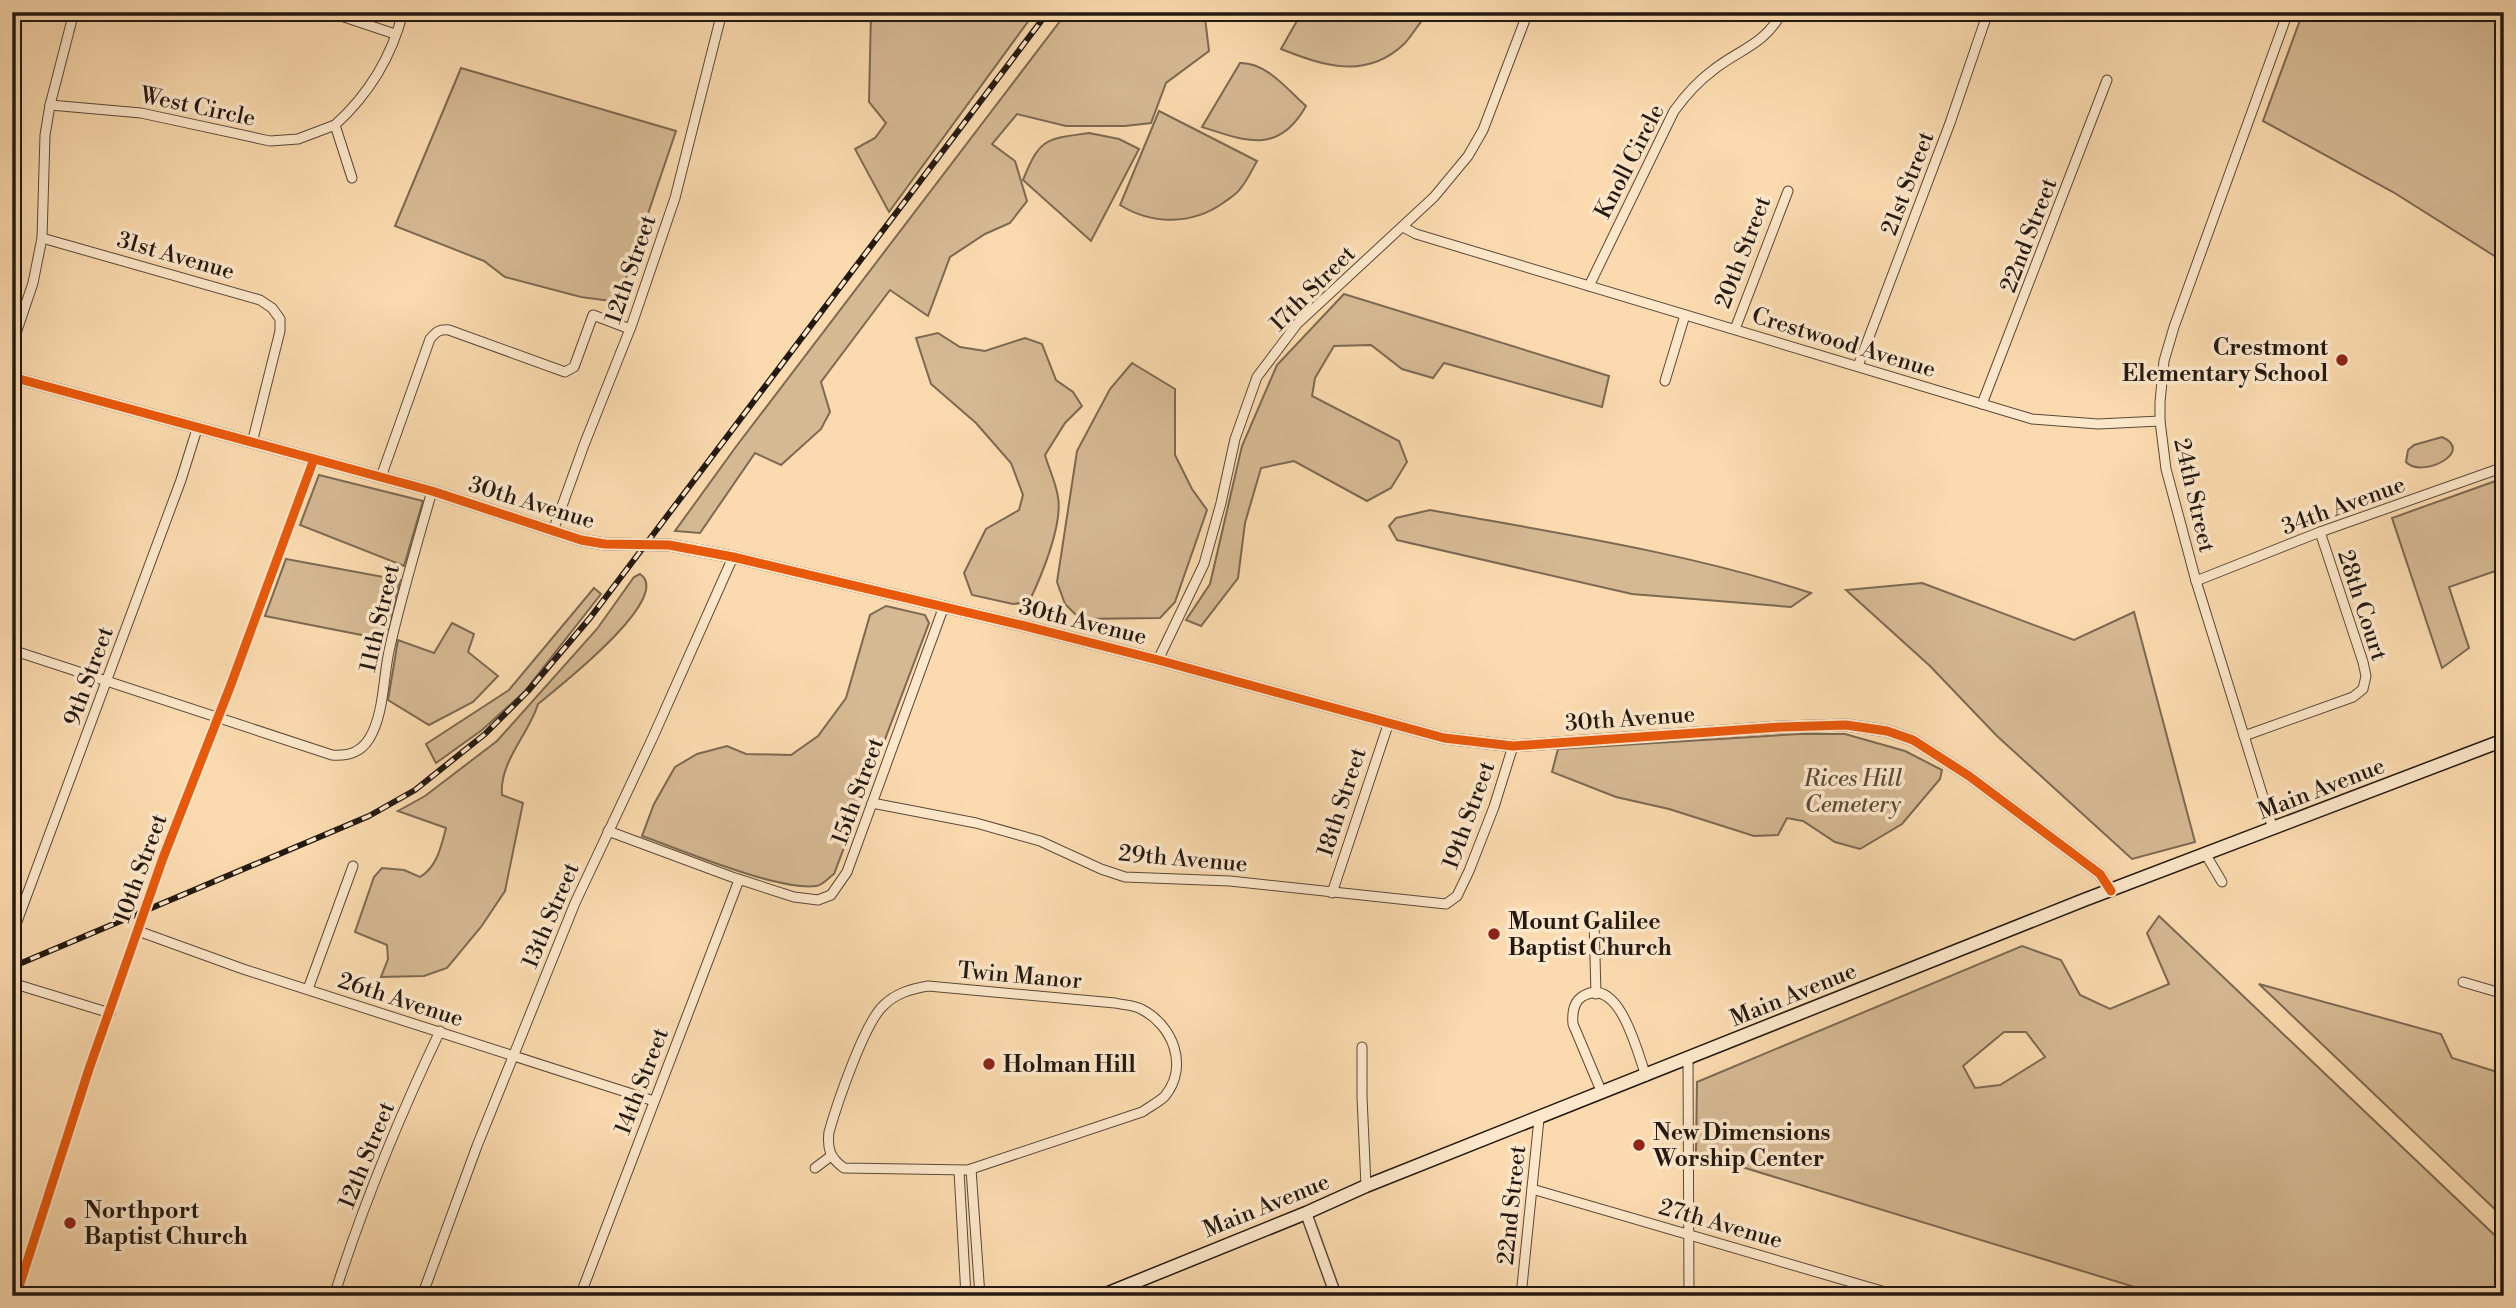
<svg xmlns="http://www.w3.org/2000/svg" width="2516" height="1308" font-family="'Libre Bodoni',serif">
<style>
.green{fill:#d5b993;stroke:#7c6952;stroke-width:2;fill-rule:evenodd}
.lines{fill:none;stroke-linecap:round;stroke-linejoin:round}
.minor-casing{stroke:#594939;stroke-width:11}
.tertiary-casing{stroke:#594939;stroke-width:13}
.secondary-casing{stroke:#231912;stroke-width:15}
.minor{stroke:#fce7ca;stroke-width:9}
.tertiary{stroke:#fce7ca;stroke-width:10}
.secondary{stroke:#fce7ca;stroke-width:12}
.rail-casing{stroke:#231912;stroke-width:6}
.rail{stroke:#fce7ca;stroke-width:3.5;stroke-dasharray:10;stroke-linecap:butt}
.cycleway-casing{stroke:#fce7ca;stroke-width:13}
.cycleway{stroke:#e8590c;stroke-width:9}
.poi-dot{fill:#8f2418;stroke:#fce7ca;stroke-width:2.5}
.labels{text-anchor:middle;stroke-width:7;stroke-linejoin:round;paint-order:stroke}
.street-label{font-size:23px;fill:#231912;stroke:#fce7ca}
.poi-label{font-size:23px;font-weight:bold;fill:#231912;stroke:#fce7ca;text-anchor:start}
.park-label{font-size:23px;font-style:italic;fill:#584939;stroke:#fce7ca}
</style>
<rect width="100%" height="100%" fill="#fadaae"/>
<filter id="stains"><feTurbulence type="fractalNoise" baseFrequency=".00286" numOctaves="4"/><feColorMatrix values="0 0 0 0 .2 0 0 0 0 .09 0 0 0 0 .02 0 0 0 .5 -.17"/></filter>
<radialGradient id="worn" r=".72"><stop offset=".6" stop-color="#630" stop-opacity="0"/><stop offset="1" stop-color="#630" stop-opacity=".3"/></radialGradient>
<g class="green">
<path d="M871 12 917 17 921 12H1035L889 212 855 149 875 138 886 123 869 102Z"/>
<path d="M1067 12H1114L1139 15 1148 12H1191L1205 18 1209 51 1166 83 1151 123 1125 126H1066L1017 114 992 144 1015 161 1027 201 1010 223 985 234 950 257 928 316 890 290 821 382 830 412 821 429 781 465 755 453 700 533 675 531 735 448Z"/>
<path d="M1302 12H1416L1424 18C1417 26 1411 37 1404 44 1366 80 1324 66 1281 49Z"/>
<path d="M2303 12H2504V262L2393 192 2263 121Z"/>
<path d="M1240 63C1266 62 1288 90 1306 106 1279 154 1248 142 1202 127Z"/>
<path d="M461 68 676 131 618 302 581 297 505 277 484 261 395 226Z"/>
<path d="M1159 111 1257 161C1252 170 1247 181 1240 189 1236 195 1228 199 1223 203 1192 225 1152 225 1120 205Z"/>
<path d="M1089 133 1119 139 1139 149 1091 241 1023 180C1040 138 1045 139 1089 133Z"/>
<path d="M1344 294 1609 376 1602 407 1444 363 1433 378 1402 369 1371 345 1334 346 1315 378 1312 396 1399 441 1407 462 1391 488 1367 501 1294 461 1261 468 1245 523 1238 578 1201 626 1186 620 1210 584 1242 446 1277 365Z"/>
<path d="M938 333 960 347 985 351 1025 338 1042 344 1056 380 1073 392 1082 406 1065 423 1045 455C1049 469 1056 483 1058 497 1063 525 1041 577 1029 602L1013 604 972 595 964 573 986 529 1019 510 1023 495 1011 463 976 423 931 384 916 338Z"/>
<path d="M1132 363 1175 389V455L1192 489 1207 510 1175 602 1160 618 1080 619 1065 604 1057 582 1077 451 1110 389Z"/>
<path d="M2442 437C2476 452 2421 479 2406 462L2408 450 2414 445Z"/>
<path d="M319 475 423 501 404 566 300 525Z"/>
<path d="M2504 478V568L2449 587 2469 648 2442 668 2392 518Z"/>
<path d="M1430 510C1557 533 1689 553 1811 593L1791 607 1632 594 1397 540 1389 526 1396 518Z"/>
<path d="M286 559 400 580 387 640 265 616Z"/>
<path d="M640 574C675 597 556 689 538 704 529 734 499 762 502 795L523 803 505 891 481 927 447 968 424 976 381 977 388 959 387 945 355 932 374 877 382 868 404 870 420 877C437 867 441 847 446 828L398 811 425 796 497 741 597 629 634 577Z"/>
<path d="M1922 583 2074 640 2134 612 2195 842 2132 859 1997 736 1930 666 1846 590Z"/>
<path d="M594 588 601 594 524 692 482 730 436 763 426 744 509 690Z"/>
<path d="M886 606 925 615 929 623 834 874C828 878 823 885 816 886 778 891 682 850 642 836L654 804 675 767 697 754 727 746 746 754 791 755 818 736 846 698 870 615Z"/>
<path d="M452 623 474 634 468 652 498 676 473 702 429 725 388 700 398 640 434 653Z"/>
<path d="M1800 734H1845L1905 751 1942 770 1940 779 1902 824 1860 849 1835 842 1803 821 1787 818 1778 835 1754 836 1669 809 1616 797 1552 772 1558 749Z"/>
<path d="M2159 916 2504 1244V1296H2164L1696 1153 1697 1082 2022 946 2061 960 2080 995 2110 1009 2169 984 2147 933ZM2004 1032H2026L2045 1057 2000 1085 1975 1088 1963 1066Z"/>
<path d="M2259 984 2441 1034 2452 1058 2504 1074V1218Z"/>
</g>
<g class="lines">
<defs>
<g id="minor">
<path d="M329 12 395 34"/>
<path d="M50 105 141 113 270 141 298 139 335 125"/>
<path d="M352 178 335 125C368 95 392 56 403 12"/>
<path d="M1403 227 1416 234 2032 419 2098 424 2160 421"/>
<path d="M42 238 260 300 272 308 280 319V331L252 443"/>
<path d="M1589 286 1674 111C1685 96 1697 82 1712 71 1739 49 1764 46 1782 12"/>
<path d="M1735 329 1788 191"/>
<path d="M12 345 33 283 42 238 45 135 50 105 74 12"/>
<path d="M1858 366 1950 123 1988 12"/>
<path d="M1665 381 1685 315"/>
<path d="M1982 404 2107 80"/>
<path d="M381 477 430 339C436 332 439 329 449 330L565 372 574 367 593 315 630 329"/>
<path d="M553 531 584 445 632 324 675 198 722 12"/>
<path d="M2196 581 2320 532 2504 467"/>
<path d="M12 650 332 755C348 756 360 753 369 739 384 715 383 679 389 651 401 597 417 544 432 491"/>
<path d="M1158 660 1204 564 1221 503 1235 439 1257 377 1297 324 1434 197 1468 156 1483 130 1528 12"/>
<path d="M2244 736 2353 697 2363 689 2366 676 2363 662 2320 532"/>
<path d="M872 803 976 823 1040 841 1101 869 1125 877 1230 881 1446 904 1457 896 1469 871 1494 807 1513 746"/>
<path d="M2273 829 2196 581 2166 469 2160 421V402L2164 361 2174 327 2288 12"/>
<path d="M608 831 732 877 794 897 818 900 831 895 847 872 944 606"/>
<path d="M2206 855 2222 882"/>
<path d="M1332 893 1388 725"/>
<path d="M1594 920 1596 994"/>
<path d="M138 931 243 969 654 1101"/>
<path d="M12 935 181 480 197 429"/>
<path d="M2463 982 2504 994"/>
<path d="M12 983 110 1013"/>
<path d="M928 986 1115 1003C1123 1005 1134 1005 1141 1009 1173 1025 1189 1066 1165 1096 1159 1102 1149 1107 1142 1112L968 1170 844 1168C830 1158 827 1149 829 1132 837 1104 864 1024 883 1006 896 993 911 989 928 986Z"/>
<path d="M308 989 353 866"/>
<path d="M1362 1047V1097L1366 1186"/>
<path d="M1688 1059 1689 1296"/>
<path d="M1602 1093 1573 1024C1572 1013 1573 1002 1583 996 1620 975 1638 1055 1646 1076"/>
<path d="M815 1168 831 1156"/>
<path d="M971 1169 980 1296"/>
<path d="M959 1171 966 1296"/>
<path d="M1532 1189 1899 1296"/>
<path d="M16 1296 89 1069 163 858 230 687 314 459"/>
<path d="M334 1296C363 1205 399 1117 440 1031"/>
<path d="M422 1296 477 1146 575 903 653 737 733 557"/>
<path d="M580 1296 739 880"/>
<path d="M1521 1296 1539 1119"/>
</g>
<g id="tertiary">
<path d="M12 377 432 491 581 540 605 544 669 545 733 557 1025 626 1158 660 1444 738 1513 746 1781 727 1846 725 1887 731 1913 740 1969 776 2100 874 2111 891"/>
<path d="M1306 1213 1336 1296"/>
</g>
<path id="secondary" d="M1101 1296 1306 1213 1366 1186 2084 900 2504 740"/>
</defs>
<use href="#minor" class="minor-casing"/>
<use href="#tertiary" class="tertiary-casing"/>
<use href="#secondary" class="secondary-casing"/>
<use href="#minor" class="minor"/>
<use href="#tertiary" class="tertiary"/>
<use href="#secondary" class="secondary"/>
<defs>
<path id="rail" d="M12 967 369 816 415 790 485 734 528 691 590 618 1048 12"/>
</defs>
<use href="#rail" class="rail-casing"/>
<use href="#rail" class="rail"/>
<defs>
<g id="cycleway">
<path d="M12 377 432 491 581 540 605 544 669 545 733 557 1025 626 1158 660 1444 738 1513 746 1781 727 1846 725 1887 731 1913 740 1969 776 2100 874 2111 891"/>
<path d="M16 1296 89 1069 163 858 230 687 314 459"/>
</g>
</defs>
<use href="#cycleway" class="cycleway-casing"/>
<use href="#cycleway" class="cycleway"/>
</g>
<g class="poi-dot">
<circle cx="2342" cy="360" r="7"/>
<circle cx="1494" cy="934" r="7"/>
<circle cx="989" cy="1064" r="7"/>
<circle cx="1639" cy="1145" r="7"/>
<circle cx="70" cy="1223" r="7"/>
</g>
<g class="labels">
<g class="street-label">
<text transform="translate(198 106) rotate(12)" y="8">West Circle</text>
<text transform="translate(1629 161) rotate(-63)" y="8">Knoll Circle</text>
<text transform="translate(1907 183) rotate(-69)" y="8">21st Street</text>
<text transform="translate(2028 235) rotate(-69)" y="8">22nd Street</text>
<text transform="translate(1742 252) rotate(-69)" y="8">20th Street</text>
<text transform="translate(176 255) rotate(16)" y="8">31st Avenue</text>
<text transform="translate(630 269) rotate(-71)" y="8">12th Street</text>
<text transform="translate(1312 288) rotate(-45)" y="8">17th Street</text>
<text transform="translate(1844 342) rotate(17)" y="8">Crestwood Avenue</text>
<text transform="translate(2195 495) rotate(77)" y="8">24th Street</text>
<text transform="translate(532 502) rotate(17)" y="8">30th Avenue</text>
<text transform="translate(2343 505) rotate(-20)" y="8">34th Avenue</text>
<text transform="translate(2363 605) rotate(72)" y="8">28th Court</text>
<text transform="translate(379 618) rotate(-77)" y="8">11th Street</text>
<text transform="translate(1083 621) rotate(14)" y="8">30th Avenue</text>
<text transform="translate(88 676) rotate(-70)" y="8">9th Street</text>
<text transform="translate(1630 718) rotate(-4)" y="8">30th Avenue</text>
<text transform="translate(2321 788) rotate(-21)" y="8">Main Avenue</text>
<text transform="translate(857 791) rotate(-70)" y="8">15th Street</text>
<text transform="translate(1341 802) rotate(-72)" y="8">18th Street</text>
<text transform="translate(1468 815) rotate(-70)" y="8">19th Street</text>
<text transform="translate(1183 858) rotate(5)" y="8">29th Avenue</text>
<text transform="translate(140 868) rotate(-70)" y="8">10th Street</text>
<text transform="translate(550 915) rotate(-67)" y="8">13th Street</text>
<text transform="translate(1020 975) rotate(5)" y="8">Twin Manor</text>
<text transform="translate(1793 994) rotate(-22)" y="8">Main Avenue</text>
<text transform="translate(401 999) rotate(18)" y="8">26th Avenue</text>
<text transform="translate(641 1081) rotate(-69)" y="8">14th Street</text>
<text transform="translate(366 1155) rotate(-68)" y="8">12th Street</text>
<text transform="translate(1266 1205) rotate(-22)" y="8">Main Avenue</text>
<text transform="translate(1511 1205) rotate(-84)" y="8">22nd Street</text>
<text transform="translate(1721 1223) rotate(16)" y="8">27th Avenue</text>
</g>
<g class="poi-label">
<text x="2328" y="355" text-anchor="end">Crestmont<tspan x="2328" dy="26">Elementary School</tspan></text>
<text x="1508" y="929">Mount Galilee<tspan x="1508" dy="26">Baptist Church</tspan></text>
<text x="1003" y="1072">Holman Hill</text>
<text x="1653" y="1140">New Dimensions<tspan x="1653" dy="26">Worship Center</tspan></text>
<text x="84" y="1218">Northport<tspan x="84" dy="26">Baptist Church</tspan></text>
</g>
<g class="park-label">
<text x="1853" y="786">Rices Hill<tspan x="1853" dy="26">Cemetery</tspan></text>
</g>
</g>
<rect width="2516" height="1308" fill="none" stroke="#fadaae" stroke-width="42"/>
<rect x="14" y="14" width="2488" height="1280" fill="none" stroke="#231912" stroke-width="3.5"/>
<rect x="21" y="21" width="2474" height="1266" fill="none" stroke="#231912" stroke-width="2"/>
<rect width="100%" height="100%" filter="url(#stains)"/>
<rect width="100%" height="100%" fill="url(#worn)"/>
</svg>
